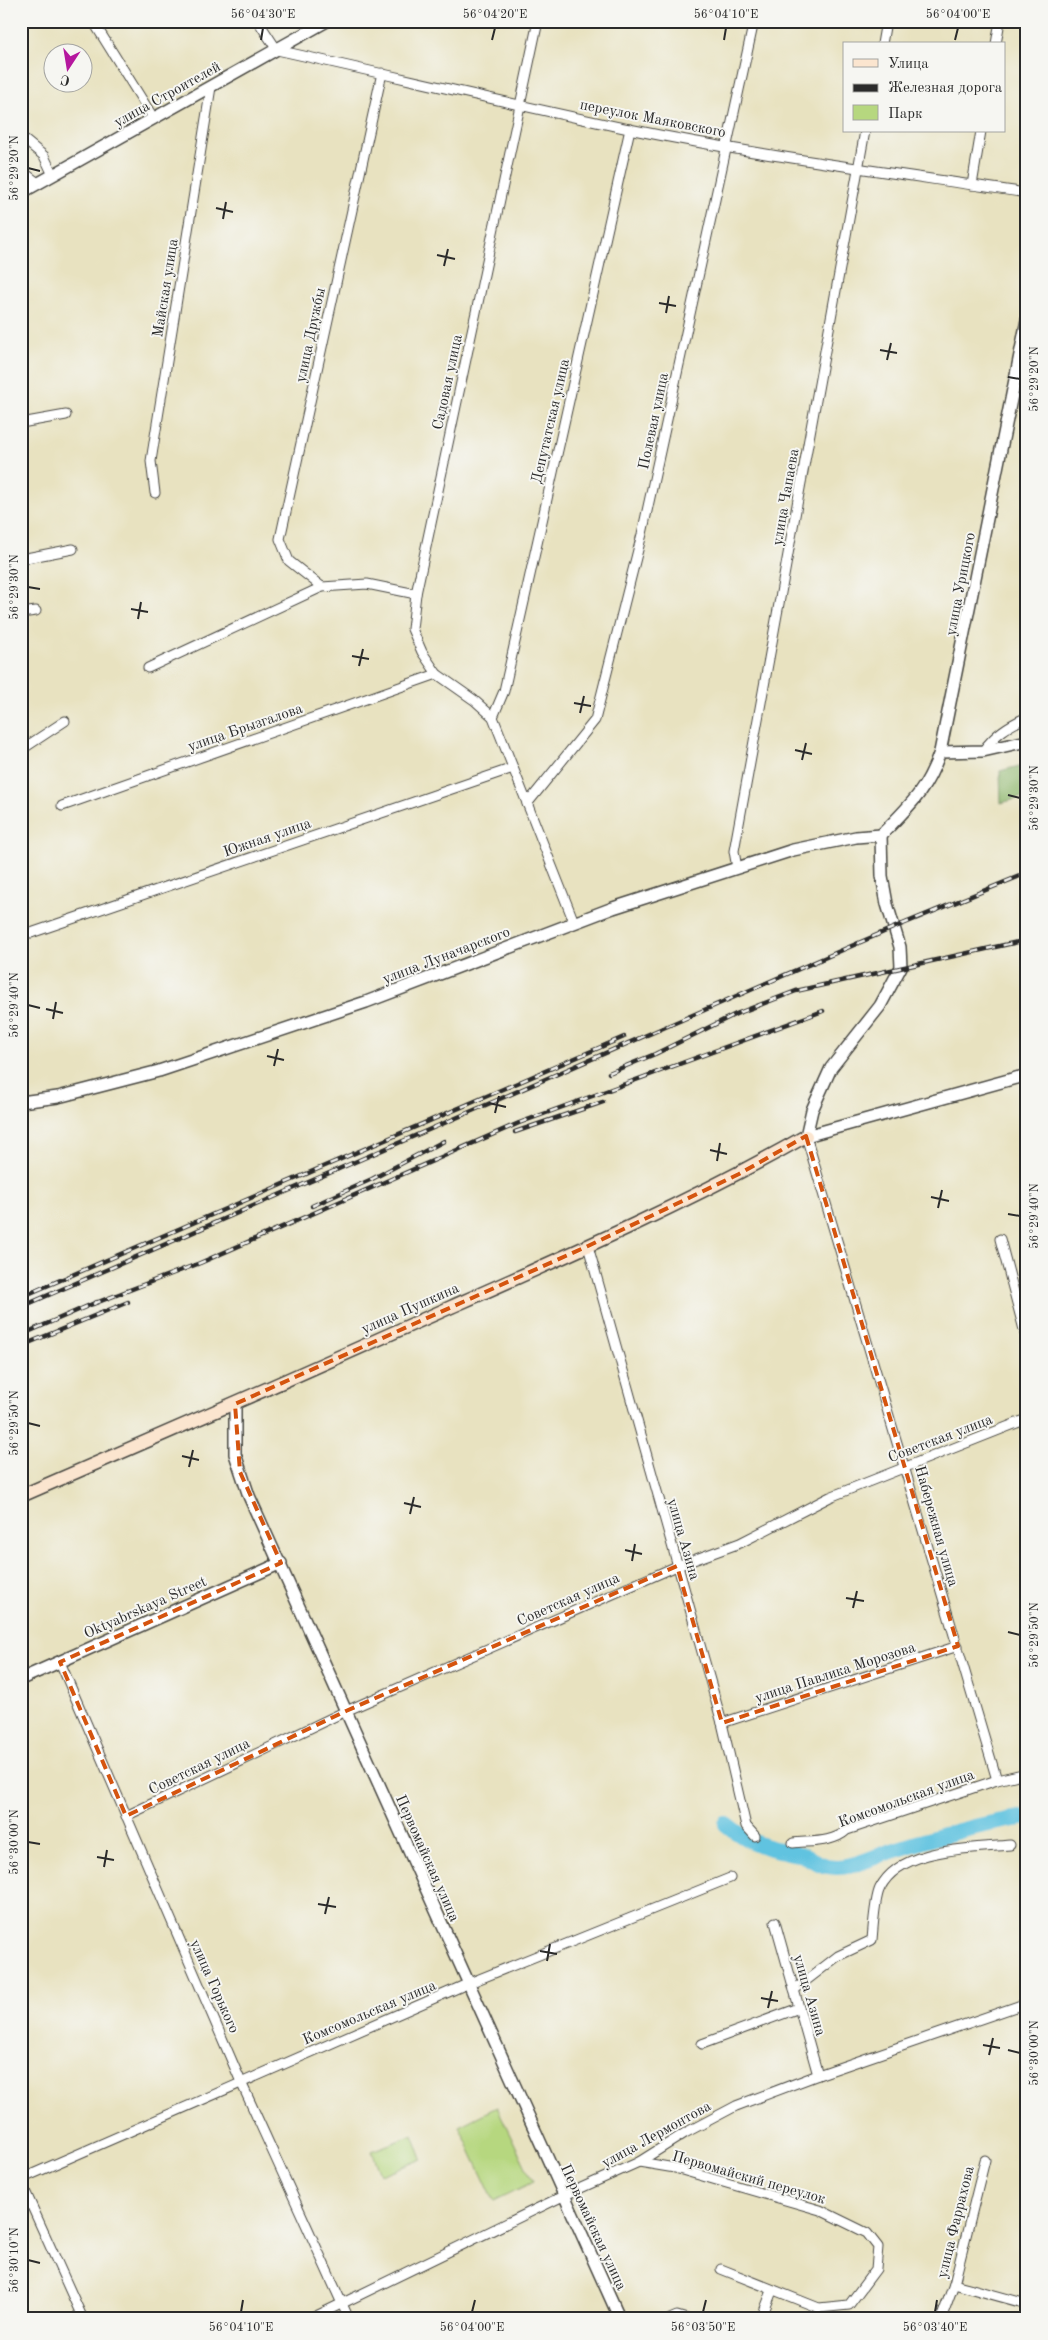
<svg xmlns="http://www.w3.org/2000/svg" width="1048" height="2340" font-family="'Old Standard TT',serif">
<style>
.green{fill:#b6d77f;stroke:#708155}
.forest{fill:#90b86e;stroke:#5e724c}
.lines{fill:none;stroke-linecap:round;stroke-linejoin:round}
.river{stroke:#61c3e0;stroke-width:16}
.minor-casing{stroke:#474641;stroke-width:11}
.tertiary-casing{stroke:#474641;stroke-width:14}
.secondary-casing{stroke:#474641;stroke-width:15}
.minor{stroke:#fff;stroke-width:9}
.tertiary{stroke:#fff;stroke-width:11}
.secondary{stroke:#fbe5cf;stroke-width:12}
.rail-casing{stroke:#2b2b2b;stroke-width:4.5}
.rail{stroke:#f6f6f2;stroke-width:2.5;stroke-dasharray:8;stroke-linecap:butt}
.marked{fill:none;stroke:#d5540f;stroke-width:4;stroke-dasharray:10 6;stroke-linejoin:round}
.ticks{fill:none;stroke:#2b2b2b;stroke-width:2}
.labels{text-anchor:middle;stroke-width:4;stroke-linejoin:round;paint-order:stroke}
.street-label{font-size:15px;fill:#2b2b2b;stroke:#f6f6f2}
.neatline{fill:none;stroke:#2b2b2b;stroke-width:2}
.ticks-label{font-size:12px;text-anchor:middle;fill:#2b2b2b}
</style>
<rect width="100%" height="100%" fill="#f6f6f2"/>
<filter id="ink" filterUnits="userSpaceOnUse"><feTurbulence type="fractalNoise" baseFrequency=".02" numOctaves="2"/><feDisplacementMap in="SourceGraphic" scale="10" xChannelSelector="R" yChannelSelector="G"/><feConvolveMatrix kernelMatrix="1 2 1 2 8 2 1 2 1" color-interpolation-filters="sRGB"/></filter>
<filter id="wash" filterUnits="userSpaceOnUse"><feTurbulence type="fractalNoise" baseFrequency=".0096" numOctaves="4" result="noise"/><feDisplacementMap in="SourceGraphic" scale="20" xChannelSelector="R" yChannelSelector="G"/><feGaussianBlur stdDeviation="1.12" result="paint"/><feColorMatrix in="noise" values="0 0 0 0 0 0 0 0 0 0 0 0 0 0 0 0 0 1.4 0 .05"/><feComposite in="paint" operator="in"/></filter>
<g filter="url(#wash)">
<rect width="100%" height="100%" fill="#e8e2c0"/>
<g class="green">
<path d="M497 2107 533 2182 494 2201 459 2126Z"/>
<path d="M413 2135 422 2159 381 2175 372 2151Z"/>
</g>
<path class="forest" d="M1027 764V796L1001 803 1000 771Z"/>
<g class="lines">
<path class="river" d="M726 1824C751 1845 767 1848 798 1854 808 1856 817 1864 827 1866 848 1870 866 1860 886 1853 928 1839 983 1823 1027 1817"/>
</g>
</g>
<g filter="url(#ink)">
<g class="lines">
<defs>
<g id="minor">
<path d="M93 21 154 119"/>
<path d="M258 21 277 50C394 76 511 104 629 129 760 156 894 173 1027 193"/>
<path d="M538 21 416 594 412 629 422 652 437 674 474 700 493 717 574 922"/>
<path d="M882 44 886 21"/>
<path d="M996 44 1000 21"/>
<path d="M382 73 280 539 289 561 322 587 367 584 416 594"/>
<path d="M21 137 44 156 53 175"/>
<path d="M21 170 38 183"/>
<path d="M972 185 981 131"/>
<path d="M21 423 66 415"/>
<path d="M155 493 151 461 211 87"/>
<path d="M21 559 73 549"/>
<path d="M21 613 36 611"/>
<path d="M148 668 322 587"/>
<path d="M493 717 504 691 630 129"/>
<path d="M21 750 65 721"/>
<path d="M983 751C995 734 1008 726 1027 717"/>
<path d="M527 804 595 720 642 534 754 21"/>
<path d="M62 806 437 674"/>
<path d="M737 868 734 851 865 131"/>
<path d="M31 933 513 768"/>
<path d="M806 1136 997 1780"/>
<path d="M1000 1239 1027 1341"/>
<path d="M588 1246 722 1723 746 1826 755 1836"/>
<path d="M60 1662 241 2082 349 2319"/>
<path d="M722 1723 958 1646"/>
<path d="M126 1816 346 1711 677 1566 740 1543 830 1497 1027 1419"/>
<path d="M793 1843C811 1841 833 1843 847 1830L997 1780 1027 1773"/>
<path d="M775 1922 818 2075"/>
<path d="M794 1990 838 1956 872 1940C873 1928 875 1897 880 1888 901 1847 970 1849 1010 1845"/>
<path d="M702 2044 799 2008"/>
<path d="M639 2162 675 2168 820 2210 867 2233 878 2247 876 2269 849 2305 819 2308 721 2269"/>
<path d="M21 2179 467 1984 730 1878"/>
<path d="M21 2182 83 2319"/>
<path d="M954 2284 1027 2304"/>
<path d="M310 2319 563 2196 639 2162 685 2133 736 2106 818 2075 1027 2003"/>
<path d="M670 2319 677 2316 687 2319"/>
<path d="M761 2319 772 2291"/>
<path d="M941 2319 954 2284 985 2160"/>
</g>
<g id="tertiary">
<path d="M21 193 327 21"/>
<path d="M940 752 983 751 1027 741"/>
<path d="M881 835 882 876 887 904 900 947 901 967 880 1006 831 1068 812 1110 806 1136 1027 1075"/>
<path d="M881 835C910 805 926 792 940 752L1027 320"/>
<path d="M21 1102 58 1097 159 1071 366 1002 613 908 793 850 856 837 881 835"/>
<path d="M235 1404V1454L249 1496 620 2319"/>
<path d="M21 1679 281 1563"/>
</g>
<path id="secondary" d="M21 1496C165 1434 308 1371 451 1307 571 1254 692 1201 806 1136"/>
</defs>
<use href="#minor" class="minor-casing"/>
<use href="#tertiary" class="tertiary-casing"/>
<use href="#secondary" class="secondary-casing"/>
<use href="#minor" class="minor"/>
<use href="#tertiary" class="tertiary"/>
<use href="#secondary" class="secondary"/>
<defs>
<g id="rail">
<path d="M609 1073 655 1054 736 1014 796 991 1027 940"/>
<path d="M515 1132 603 1102"/>
<path d="M312 1206 372 1179 444 1141"/>
<path d="M21 1297 624 1037"/>
<path d="M93 1304 200 1263 519 1123 823 1011"/>
<path d="M21 1307 893 928 1027 873"/>
<path d="M21 1335 97 1302"/>
<path d="M21 1346 128 1302"/>
</g>
</defs>
<use href="#rail" class="rail-casing"/>
<use href="#rail" class="rail"/>
</g>
</g>
<path class="marked" d="M806 1136 958 1646 722 1723 677 1566 346 1711 126 1816 60 1662 281 1563 240 1472 235 1404 588 1246 739 1174Z"/>
<path class="ticks" d="M261 40 263 28M492 40 495 28M724 40 726 28M955 40 958 28M28 168 40 171M216 208 233 212M223 219 226 202M437 255 455 259M444 266 448 249M659 303 676 306M666 313 669 296M880 350 897 353M887 360 891 343M1008 377 1020 379M28 587 40 589M131 609 148 612M138 619 141 602M352 656 369 659M359 666 363 649M574 703 591 706M580 713 584 696M795 750 812 754M802 760 806 743M1008 795 1020 798M28 1005 40 1008M46 1009 63 1013M53 1019 56 1002M267 1056 284 1060M274 1066 278 1049M489 1103 506 1107M495 1113 499 1096M710 1150 727 1154M717 1161 720 1143M931 1197 949 1201M938 1208 942 1190M1008 1214 1020 1216M28 1423 40 1426M182 1456 199 1460M189 1467 193 1450M404 1503 421 1507M410 1514 414 1497M625 1550 642 1554M632 1561 635 1544M846 1598 864 1601M853 1608 857 1591M1008 1632 1020 1635M28 1842 40 1844M97 1857 114 1860M104 1867 107 1850M318 1904 336 1907M325 1914 329 1897M540 1951 557 1954M547 1961 550 1944M761 1998 778 2001M768 2008 772 1991M983 2045 1000 2048M1008 2050 1020 2053M989 2055 993 2038M28 2260 40 2263M241 2312 243 2300M472 2312 475 2300M703 2312 706 2300M935 2312 937 2300"/>
<g class="labels">
<g class="street-label">
<text transform="translate(167 94) rotate(-29)" y="5">улица Строителей</text>
<text transform="translate(653 118) rotate(11)" y="5">переулок Маяковского</text>
<text transform="translate(165 288) rotate(-81)" y="5">Майская улица</text>
<text transform="translate(310 335) rotate(-78)" y="5">улица Дружбы</text>
<text transform="translate(447 382) rotate(-78)" y="5">Садовая улица</text>
<text transform="translate(550 421) rotate(-77)" y="5">Депутатская улица</text>
<text transform="translate(653 421) rotate(-78)" y="5">Полевая улица</text>
<text transform="translate(785 497) rotate(-80)" y="5">улица Чапаева</text>
<text transform="translate(960 584) rotate(-79)" y="5">улица Урицкого</text>
<text transform="translate(245 727) rotate(-19)" y="5">улица Брызгалова</text>
<text transform="translate(267 837) rotate(-19)" y="5">Южная улица</text>
<text transform="translate(446 955) rotate(-21)" y="5">улица Луначарского</text>
<text transform="translate(410 1308) rotate(-24)" y="5">улица Пушкина</text>
<text transform="translate(940 1438) rotate(-21)" y="5">Советская улица</text>
<text transform="translate(937 1526) rotate(74)" y="5">Набережная улица</text>
<text transform="translate(684 1539) rotate(74)" y="5">улица Азина</text>
<text transform="translate(568 1599) rotate(-24)" y="5">Советская улица</text>
<text transform="translate(145 1607) rotate(-24)" y="5">Oktyabrskaya Street</text>
<text transform="translate(835 1672) rotate(-18)" y="5">улица Павлика Морозова</text>
<text transform="translate(199 1766) rotate(-26)" y="5">Советская улица</text>
<text transform="translate(906 1798) rotate(-20)" y="5">Комсомольская улица</text>
<text transform="translate(428 1858) rotate(66)" y="5">Первомайская улица</text>
<text transform="translate(215 1986) rotate(66)" y="5">улица Горького</text>
<text transform="translate(810 1995) rotate(74)" y="5">улица Азина</text>
<text transform="translate(369 2012) rotate(-23)" y="5">Комсомольская улица</text>
<text transform="translate(656 2134) rotate(-29)" y="5">улица Лермонтова</text>
<text transform="translate(749 2177) rotate(16)" y="5">Первомайский переулок</text>
<text transform="translate(955 2222) rotate(-76)" y="5">улица Фаррахова</text>
<text transform="translate(594 2227) rotate(65)" y="5">Первомайская улица</text>
</g>
</g>
<rect width="1048" height="2340" fill="none" stroke="#f6f6f2" stroke-width="55"/>
<rect x="843" y="42" width="162" height="90" fill="#f6f6f2" stroke="#a5a5a2"/>
<rect x="853" y="59" width="25" height="8" fill="#fbe5cf" stroke="#a5a5a2"/>
<text x="888" y="68" font-size="15" fill="#2b2b2b">Улица</text>
<rect x="853" y="84" width="25" height="8" fill="#2b2b2b" stroke="#a5a5a2"/>
<text x="888" y="92" font-size="15" fill="#2b2b2b">Железная дорога</text>
<rect x="853" y="105" width="25" height="15" fill="#b6d77f" stroke="#a5a5a2"/>
<text x="888" y="118" font-size="15" fill="#2b2b2b">Парк</text>
<g transform="translate(68 68) rotate(192)"><circle r="24" fill="#f6f6f2" stroke="#a5a5a2"/>
<path d="M0-4L9 19L0 12L-9 19Z" fill="#b5179e"/>
<text y="-8" font-size="14" font-weight="bold" text-anchor="middle" fill="#2b2b2b">С</text>
</g>
<rect x="28" y="28" width="992" height="2284" class="neatline"/>
<g class="ticks-label">
<text x="263" y="18">56°04'30"E</text>
<text x="495" y="18">56°04'20"E</text>
<text x="726" y="18">56°04'10"E</text>
<text x="958" y="18">56°04'00"E</text>
<text transform="translate(14 168) rotate(-90)" y="4">56°29'20"N</text>
<text transform="translate(1034 379) rotate(-90)" y="4">56°29'20"N</text>
<text transform="translate(14 587) rotate(-90)" y="4">56°29'30"N</text>
<text transform="translate(1034 798) rotate(-90)" y="4">56°29'30"N</text>
<text transform="translate(14 1005) rotate(-90)" y="4">56°29'40"N</text>
<text transform="translate(1034 1216) rotate(-90)" y="4">56°29'40"N</text>
<text transform="translate(14 1423) rotate(-90)" y="4">56°29'50"N</text>
<text transform="translate(1034 1635) rotate(-90)" y="4">56°29'50"N</text>
<text transform="translate(14 1842) rotate(-90)" y="4">56°30'00"N</text>
<text transform="translate(1034 2053) rotate(-90)" y="4">56°30'00"N</text>
<text transform="translate(14 2260) rotate(-90)" y="4">56°30'10"N</text>
<text x="241" y="2331">56°04'10"E</text>
<text x="472" y="2331">56°04'00"E</text>
<text x="703" y="2331">56°03'50"E</text>
<text x="935" y="2331">56°03'40"E</text>
</g>
</svg>
